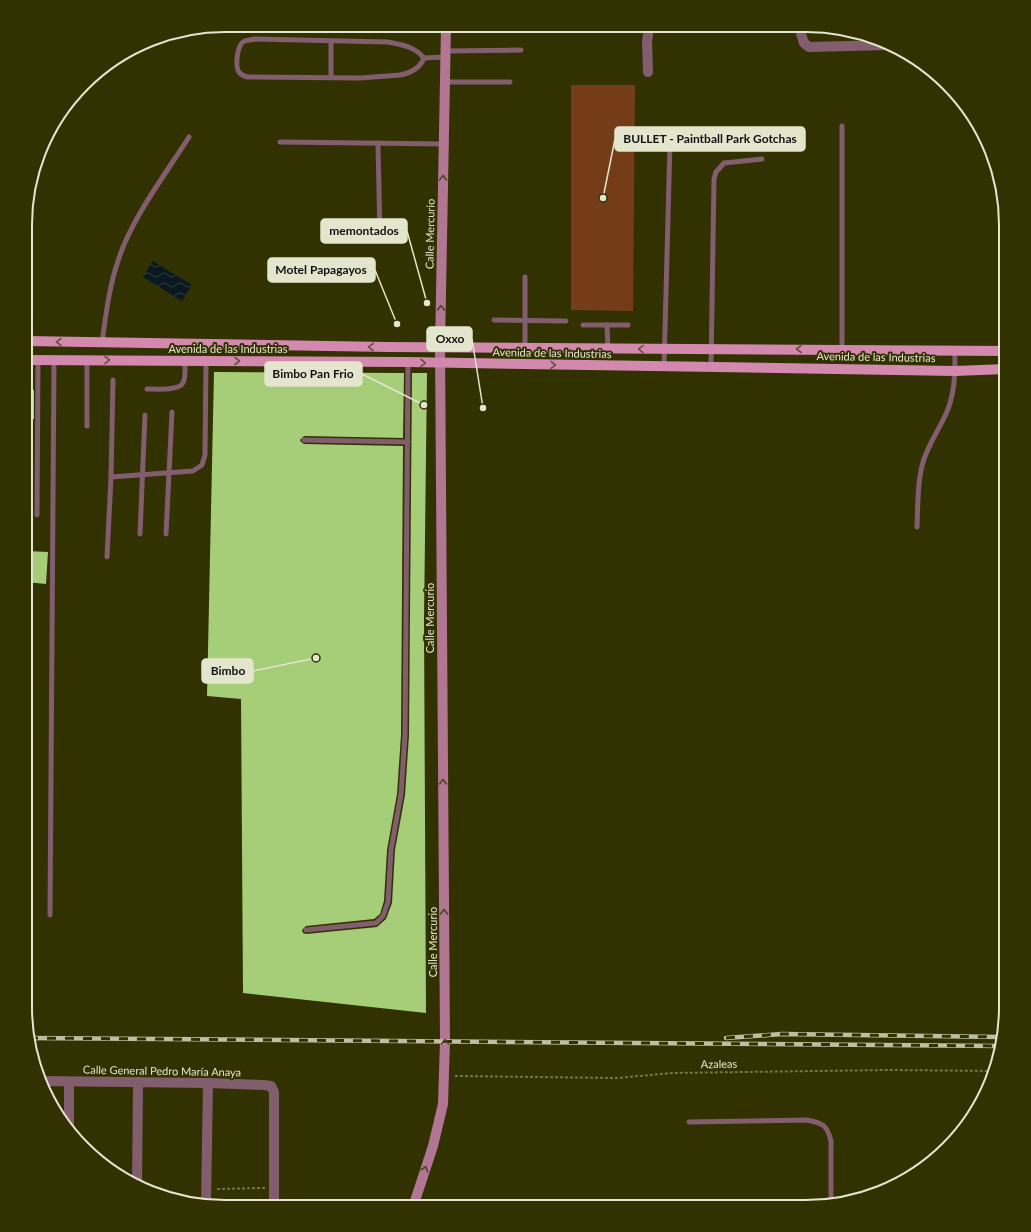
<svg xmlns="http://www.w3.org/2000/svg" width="1031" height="1232" font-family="Lato,sans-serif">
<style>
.pitch{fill:#753c19}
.water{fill:url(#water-waves)}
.building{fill:#a6cd78}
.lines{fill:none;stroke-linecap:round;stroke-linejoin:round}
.path{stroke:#73744d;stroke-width:2;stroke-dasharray:3 2;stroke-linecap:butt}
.lane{stroke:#825d6e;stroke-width:5}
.street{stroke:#825d6e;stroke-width:10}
.secondary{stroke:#b07692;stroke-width:10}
.primary{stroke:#d389ae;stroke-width:10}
.rail-casing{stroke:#bebfa2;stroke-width:4.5}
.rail{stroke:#313101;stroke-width:3;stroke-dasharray:9;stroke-linecap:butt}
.oneway{stroke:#514225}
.oneway2{stroke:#6a503e}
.labels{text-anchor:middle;stroke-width:4;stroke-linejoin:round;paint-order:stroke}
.street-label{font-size:11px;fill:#e4e5cd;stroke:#313101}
.rim{fill:none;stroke:#e4e5cd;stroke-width:2}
.leader{fill:none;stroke:#e4e5cd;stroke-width:1.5}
.callout-dot{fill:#e4e5cd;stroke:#313101;stroke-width:1.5}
.callout{fill:#e4e5cd;stroke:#e4e5cd;stroke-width:1.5}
.callout-label{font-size:12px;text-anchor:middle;font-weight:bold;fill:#111}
</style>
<defs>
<pattern id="water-waves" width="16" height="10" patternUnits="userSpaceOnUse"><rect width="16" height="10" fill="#0a1920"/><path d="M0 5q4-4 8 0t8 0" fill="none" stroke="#2e3a3f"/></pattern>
</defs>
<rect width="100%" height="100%" fill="#313101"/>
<path class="pitch" d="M571 85H635L633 311 571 310Z"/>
<path class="water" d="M153 261 192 285 182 301 143 277Z"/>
<g class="building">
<path d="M214 372 404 373 403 438 304 436 300 440 301 442 304 444 403 446 401 735 397 794 387 850 384 901 380 914 374 919 306 926 302 930 303 933 306 934 377 927 386 919 392 903 395 850 405 795 409 735 412 373H427L424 620 426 1013 243 993 241 699 207 696Z"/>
<path d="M26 389 34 390V419H26Z"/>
<path d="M26 551 48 552 46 584 26 582Z"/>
</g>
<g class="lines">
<g class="path">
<path d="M455 1076 617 1078 672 1073 888 1070 995 1071"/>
<path d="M217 1189 265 1188"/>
</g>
<g class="lane">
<path d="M255 39 388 42C402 45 414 46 424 58 420 68 411 73 400 75L360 78 247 77C244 76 241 75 239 72 235 67 237 46 243 42 246 40 251 40 255 39Z"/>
<path d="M445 51 521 50"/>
<path d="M424 58 445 57"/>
<path d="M331 77V41"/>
<path d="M445 82H510"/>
<path d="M842 126V350"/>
<path d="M280 142 444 144"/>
<path d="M378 143 380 238"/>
<path d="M494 320 566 321"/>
<path d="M583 325H628"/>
<path d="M607 325 608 349"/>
<path d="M102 342C106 315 109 287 118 261 131 219 165 175 189 137"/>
<path d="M525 348V277"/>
<path d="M664 367 670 143"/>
<path d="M711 367 714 179 716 172 724 163 762 159"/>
<path d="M147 389C155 389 179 391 183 383 186 377 185 368 185 361"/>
<path d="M87 426V360"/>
<path d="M304 440 408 442"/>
<path d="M111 477 113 380"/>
<path d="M37 515 38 360"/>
<path d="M917 527C918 507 917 485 922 466 926 448 937 433 945 416 955 396 955 373 955 351"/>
<path d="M140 534 145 415"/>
<path d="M166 534 172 412"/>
<path d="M107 557 111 477 193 471 202 465 205 455 206 361"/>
<path d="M50 915 54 359"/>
<path d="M306 930 376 923 383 916 388 902 391 850 401 794 405 735 408 362"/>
<path d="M689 1122 807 1120C823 1123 827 1125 831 1141V1204"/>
</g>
<g class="street">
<path d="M802 27 801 34 804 43 809 47 890 45"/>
<path d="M648 72 647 41 649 28 650 26"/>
<path d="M41 1081 208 1083 264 1085 271 1086 274 1092V1207"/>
<path d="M69 1129V1082"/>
<path d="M137 1185 138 1082"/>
<path d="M206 1205 208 1083"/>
</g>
<path class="secondary" d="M413 1207 433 1146 443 1104 445 1041 440 347 446 26"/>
<g class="primary">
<path d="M26 341 388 347 1006 351"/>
<path d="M26 360 408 362 955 371 1006 369"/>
</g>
<defs>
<g id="rail">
<path d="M29 1038 1000 1046"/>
<path d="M726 1038 782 1034 1002 1037"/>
</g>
</defs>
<use href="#rail" class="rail-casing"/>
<use href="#rail" class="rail"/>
</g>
<defs><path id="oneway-chevron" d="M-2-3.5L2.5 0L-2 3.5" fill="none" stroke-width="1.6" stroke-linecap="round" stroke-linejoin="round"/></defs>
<g class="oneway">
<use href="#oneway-chevron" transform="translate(443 178) rotate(-89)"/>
<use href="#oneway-chevron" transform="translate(441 308) rotate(-89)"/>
<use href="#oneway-chevron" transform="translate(443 782) rotate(-90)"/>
<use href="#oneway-chevron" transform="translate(444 912) rotate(-90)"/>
<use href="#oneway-chevron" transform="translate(445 1042) rotate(-89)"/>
<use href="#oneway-chevron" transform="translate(425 1169) rotate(-71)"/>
</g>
<g class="oneway2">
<use href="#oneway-chevron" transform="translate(59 342) rotate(-180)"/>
<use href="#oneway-chevron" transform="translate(371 347) rotate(-179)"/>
<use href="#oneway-chevron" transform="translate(641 349) rotate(-179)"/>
<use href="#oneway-chevron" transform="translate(799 349) rotate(-180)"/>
<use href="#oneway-chevron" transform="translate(107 360)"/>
<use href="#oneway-chevron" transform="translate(237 361)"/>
<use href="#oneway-chevron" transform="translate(423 363) rotate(2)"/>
<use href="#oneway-chevron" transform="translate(553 365) rotate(1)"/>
</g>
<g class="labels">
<g class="street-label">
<text transform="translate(430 234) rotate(-89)" y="4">Calle Mercurio</text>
<text x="228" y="353">Avenida de las Industrias</text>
<text transform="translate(552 353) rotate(1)" y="4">Avenida de las Industrias</text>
<text transform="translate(876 357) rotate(1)" y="4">Avenida de las Industrias</text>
<text transform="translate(430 618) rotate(-90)" y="4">Calle Mercurio</text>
<text transform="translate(433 942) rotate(-90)" y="4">Calle Mercurio</text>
<text transform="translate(719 1064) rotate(-1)" y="4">Azaleas</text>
<text transform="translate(162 1071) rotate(1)" y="4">Calle General Pedro María Anaya</text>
</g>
</g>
<path d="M0 0H1031V1232H0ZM225 32H806A193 193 0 0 1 999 225V1007A193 193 0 0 1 806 1200H225A193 193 0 0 1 32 1007V225A193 193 0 0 1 225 32Z" fill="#313101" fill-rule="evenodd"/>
<path class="rim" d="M225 32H806A193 193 0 0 1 999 225V1007A193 193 0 0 1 806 1200H225A193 193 0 0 1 32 1007V225A193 193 0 0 1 225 32Z"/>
<path class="leader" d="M603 198L615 139M427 303L407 231M397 324L375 270M483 408L472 339M424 405L362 374M316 658L253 671"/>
<g class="callout-dot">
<circle cx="603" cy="198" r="4"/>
<circle cx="427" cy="303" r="4"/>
<circle cx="397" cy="324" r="4"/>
<circle cx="483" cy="408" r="4"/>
<circle cx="424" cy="405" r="4"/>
<circle cx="316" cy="658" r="4"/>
</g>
<g class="callout">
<rect x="615" y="127" width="190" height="24" rx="4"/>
<rect x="321" y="219" width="86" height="24" rx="4"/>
<rect x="268" y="258" width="107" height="24" rx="4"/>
<rect x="427" y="327" width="45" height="24" rx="4"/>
<rect x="265" y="362" width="97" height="24" rx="4"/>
<rect x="202" y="659" width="51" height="24" rx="4"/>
</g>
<g class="callout-label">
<text x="710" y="143">BULLET - Paintball Park Gotchas</text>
<text x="364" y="235">memontados</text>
<text x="321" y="274">Motel Papagayos</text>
<text x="450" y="343">Oxxo</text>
<text x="313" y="378">Bimbo Pan Frio</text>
<text x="228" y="675">Bimbo</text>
</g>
</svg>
